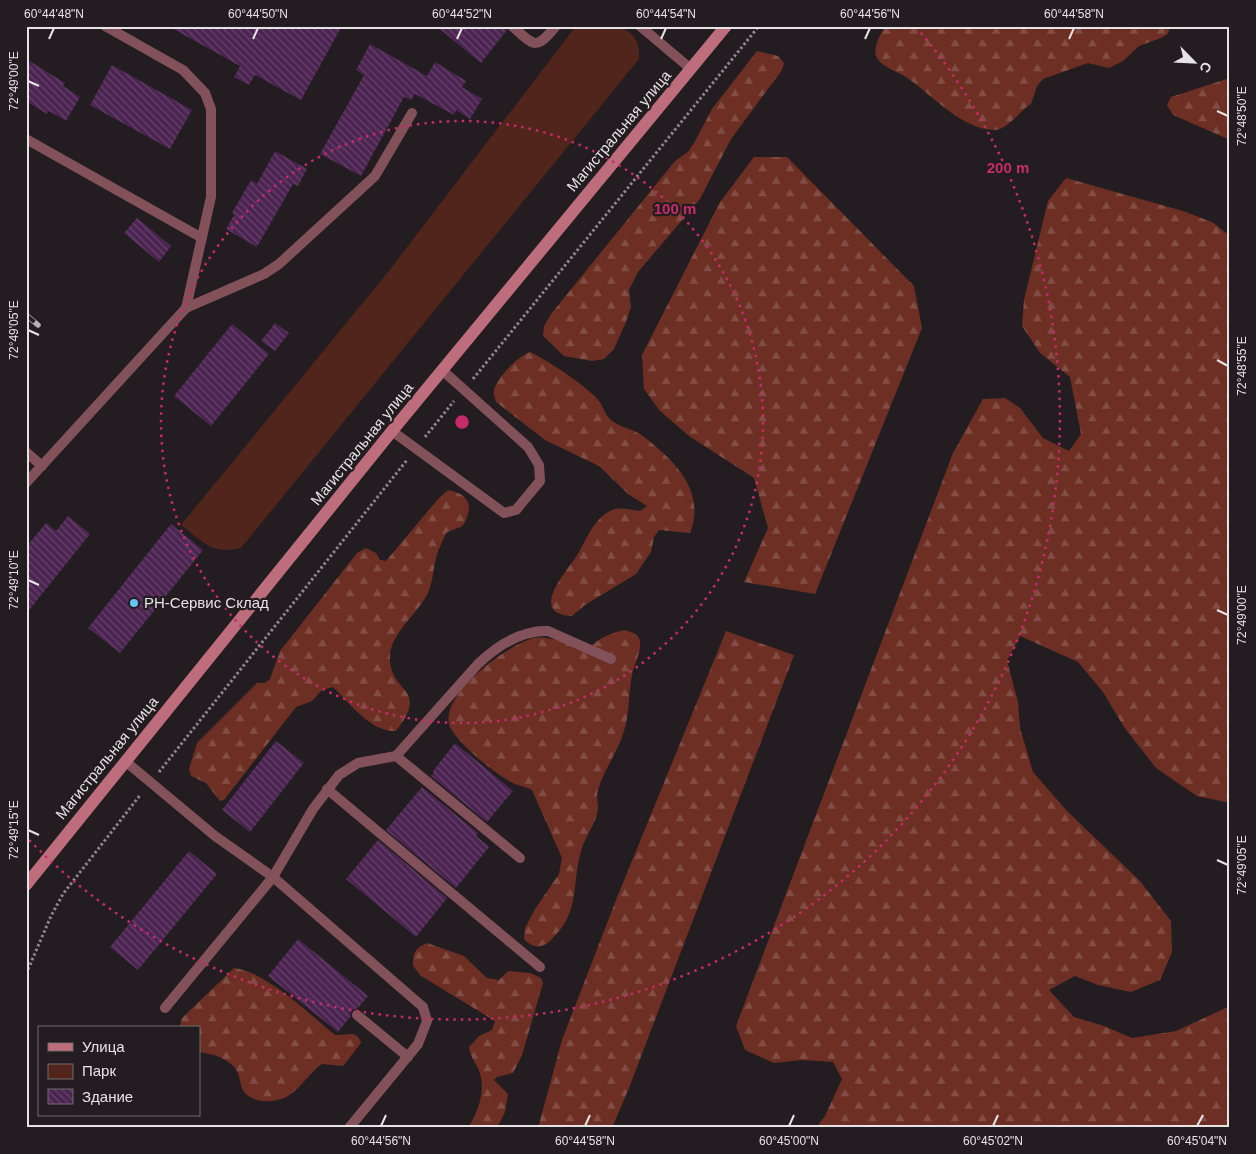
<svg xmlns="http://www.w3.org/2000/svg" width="1256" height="1154" font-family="Helvetica,sans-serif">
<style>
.green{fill:#52251c}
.forest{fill:url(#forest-firs)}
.building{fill:url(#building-back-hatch)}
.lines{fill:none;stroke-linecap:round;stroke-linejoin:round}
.path{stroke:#8d878a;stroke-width:3;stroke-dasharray:2.5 2.5;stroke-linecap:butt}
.lane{stroke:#83515a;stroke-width:10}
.secondary{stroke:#bd6d7c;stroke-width:12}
.rail-casing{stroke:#b6b0b3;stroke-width:5.5}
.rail{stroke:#231c20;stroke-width:4;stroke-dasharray:11;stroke-linecap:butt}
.ticks{fill:none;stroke:#e8e3e6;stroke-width:2}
.ring{fill:none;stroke:#c62c69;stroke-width:2.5;stroke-dasharray:2.5 5}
.poi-dot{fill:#65c5ee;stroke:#231c20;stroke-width:2}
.labels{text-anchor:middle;stroke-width:4.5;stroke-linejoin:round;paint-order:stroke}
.street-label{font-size:15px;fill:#e8e3e6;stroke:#231c20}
.poi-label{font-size:15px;fill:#e8e3e6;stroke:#231c20;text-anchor:start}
.centre{fill:#c62c69;stroke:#231c20;stroke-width:2.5}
.ring-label{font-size:15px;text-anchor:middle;font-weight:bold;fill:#c62c69;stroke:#231c20;stroke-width:4.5;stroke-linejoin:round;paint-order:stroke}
.neatline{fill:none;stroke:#e8e3e6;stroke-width:2}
.ticks-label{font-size:12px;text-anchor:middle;fill:#e8e3e6}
</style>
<defs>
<pattern id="forest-firs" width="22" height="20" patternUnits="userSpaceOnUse" patternTransform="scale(1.25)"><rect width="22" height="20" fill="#6d2f24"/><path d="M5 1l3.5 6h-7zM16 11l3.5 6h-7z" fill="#824d44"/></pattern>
<pattern id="building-back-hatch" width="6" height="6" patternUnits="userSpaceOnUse" patternTransform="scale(1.25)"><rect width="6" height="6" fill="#4c2452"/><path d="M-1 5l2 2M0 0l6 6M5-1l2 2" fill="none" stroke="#66446b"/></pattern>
</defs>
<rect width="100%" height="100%" fill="#231c20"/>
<path class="green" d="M576 26C603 26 642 19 639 59L241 548C211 555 204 542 181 525L388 272Z"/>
<g class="forest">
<path d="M886 26H1170L1168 34 1161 38 1139 46 1123 61 1109 68 1088 63 1043 79 1037 86 1031 104C1020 110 1008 130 994 130 961 129 931 94 906 77 897 71 883 68 877 58 872 49 880 34 886 26Z"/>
<path d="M757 51 778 56 784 63 782 70 731 139 700 199 638 272 629 290 631 307 626 322 614 349 604 359 592 361 564 356 543 336 544 326 551 314 675 161 688 152 694 143 712 109Z"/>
<path d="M1230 78V140L1173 115 1167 105 1171 97Z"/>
<path d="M754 157H787L914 286 922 328 815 594 744 582 768 528 754 478 689 436 660 411 644 389 642 355 720 202Z"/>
<path d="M1066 178 1183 211 1212 222 1230 236V803L1197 796 1156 768 1124 727 1103 692 1078 662 1020 636 1007 661 1018 702 1020 728 1033 772 1067 811 1139 880 1171 921 1172 952 1160 980 1131 992 1098 985 1075 976 1049 990 1074 1017 1104 1026 1132 1038 1176 1031 1230 1006V1128H816L825 1116 842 1079 833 1062 802 1060 774 1063 745 1050 736 1026 953 453 983 399 1005 398 1020 408 1043 438 1069 451 1081 434 1070 377 1040 353 1022 326 1024 300 1048 201Z"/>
<path d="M530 352C546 359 588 387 599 401 604 407 604 414 611 420 619 427 629 428 638 433 647 438 655 446 662 452 686 474 703 500 690 533L659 530 654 537 651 552 636 574 585 605 572 616C529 614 564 574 576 557 586 542 592 520 610 511 620 506 630 510 640 511L647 506 628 494 599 466 545 440 496 402C495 398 493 394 494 390 497 378 518 356 530 352Z"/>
<path d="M448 490C464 493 473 501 467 517 466 520 464 525 461 527 456 529 451 530 446 533 443 541 438 549 436 558 433 570 433 583 427 595 417 614 390 634 390 657 389 695 431 686 396 731 372 733 349 703 333 687L322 690 312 701 296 707 224 800 220 801 206 783 191 776 189 769 197 743 257 683H265L270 679 280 651 357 553 366 548 376 553 380 560 386 561 438 499Z"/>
<path d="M624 630C631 632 639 633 640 642 641 654 634 664 632 675 628 694 630 712 624 731 618 752 604 769 598 790 596 796 598 802 598 809 596 824 585 836 581 851 571 887 581 912 550 941 541 949 532 948 524 939L525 928 535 909 559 874 562 858 532 790C525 786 517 786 511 782 493 772 461 746 451 729 434 698 508 644 534 638 551 635 569 645 585 652 596 640 607 634 624 630Z"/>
<path d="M726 631 794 655 629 1088 612 1128H538L562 1040 616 900Z"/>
<path d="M427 943 464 956 487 978 499 980 508 971 530 973 541 978 543 983 522 1055 513 1073 497 1077 494 1080 508 1094 505 1112 497 1128H468C479 1110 487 1089 478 1068 474 1061 470 1055 469 1047L479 1036 492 1030 495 1021 421 976 413 966C413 953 415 948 427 943Z"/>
<path d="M234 968C267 972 309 1014 335 1035 346 1036 357 1029 361 1043L343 1066 322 1064C310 1072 301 1088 288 1096 276 1103 254 1104 244 1092 239 1085 241 1074 234 1067 225 1057 212 1054 199 1052V1028H179L182 1018Z"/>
</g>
<g class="building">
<path d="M168 26H342L301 100 255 75 249 85 234 77 240 66Z"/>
<path d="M436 26H505L507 30 481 63Z"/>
<path d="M370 44 427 76 435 62 466 81 462 87 482 99 470 119 456 110 454 115 415 94 411 100 404 97 361 176 320 154 364 75 356 70Z"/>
<path d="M26 59 65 83 63 86 80 97 66 121 49 111 47 114 26 101Z"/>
<path d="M112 65 192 110 170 149 90 105Z"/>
<path d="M275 151 307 169 298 186 293 184 257 247 226 229 234 215 232 213 251 180 257 184Z"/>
<path d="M137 218 171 246 159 262 124 233Z"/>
<path d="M275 323 289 333 275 351 261 341Z"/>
<path d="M232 324 269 354 211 426 174 396Z"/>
<path d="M68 516 90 534 26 614V547L46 523 56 531Z"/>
<path d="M171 524 203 550 120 653 88 628Z"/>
<path d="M276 741 304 763 250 832 222 810Z"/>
<path d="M455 743 513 791 487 822 431 776 434 772 433 771Z"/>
<path d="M422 787 478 833 476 836 489 847 456 888 386 830Z"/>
<path d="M378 840 447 898 416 937 346 879Z"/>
<path d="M189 851 217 874 138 970 110 947Z"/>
<path d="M298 939 368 996 358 1008 351 1011 350 1017 338 1032 268 976Z"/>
</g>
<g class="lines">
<g class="path">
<path d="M473 379 759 26"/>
<path d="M425 437 454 401"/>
<path d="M159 772 407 460"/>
<path d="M26 974 51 916 63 894 141 794"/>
<path d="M26 1123 30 1128"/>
</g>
<g class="lane">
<path d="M512 26C535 46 535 51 556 26"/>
<path d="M640 26 691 69"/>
<path d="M26 139 202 238"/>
<path d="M186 308 264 274 279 264 375 176 412 113"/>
<path d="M392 431 504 513 516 510 540 481 539 465 528 447 442 370"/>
<path d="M26 452 42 466"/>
<path d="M26 483 186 308 211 197V109L205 93 183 70 105 26"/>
<path d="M396 756 478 664C497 646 521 630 548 631L611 659"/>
<path d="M125 761 215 836 273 877 423 1007 427 1021 418 1044 349 1128"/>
<path d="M327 789 540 967"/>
<path d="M165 1008 273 877 313 809 339 775 358 763 396 756 520 858"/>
<path d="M357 1015 408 1057"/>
</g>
<path class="secondary" d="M26 885 392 431 726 26"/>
<defs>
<path id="rail" d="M26 315 38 325"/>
</defs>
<use href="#rail" class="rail-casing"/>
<use href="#rail" class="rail"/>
</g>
<path class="ticks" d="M49 39 54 28M253 39 258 28M457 39 462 28M661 39 666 28M865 39 870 28M1069 39 1074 28M28 81 39 86M1217 111 1228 116M28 330 39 335M1217 360 1228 366M28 580 39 585M1217 610 1228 615M28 830 39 835M1217 860 1228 865M381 1126 386 1115M585 1126 590 1115M789 1126 794 1115M993 1126 998 1115M1197 1126 1203 1115"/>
<g class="ring">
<circle cx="462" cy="422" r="301"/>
<path d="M916 27A602 602 0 0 1 29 840"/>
</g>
<circle class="poi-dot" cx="134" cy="603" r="5"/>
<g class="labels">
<g class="street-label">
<text transform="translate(619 131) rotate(-50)" y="5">Магистральная улица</text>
<text transform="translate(362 444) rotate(-51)" y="5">Магистральная улица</text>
<text transform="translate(107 758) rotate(-51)" y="5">Магистральная улица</text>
</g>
<g class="poi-label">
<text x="144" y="608">РН-Сервис Cклад</text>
</g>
</g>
<circle cx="462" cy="422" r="8" class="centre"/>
<g class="ring-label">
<text x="1008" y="173">200 m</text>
<text x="675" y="214">100 m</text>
</g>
<rect width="1256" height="1154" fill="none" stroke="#231c20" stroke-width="55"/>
<rect x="38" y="1026" width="162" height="90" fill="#231c20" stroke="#726c6f"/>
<rect x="48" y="1043" width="25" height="8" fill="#bd6d7c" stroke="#726c6f"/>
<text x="82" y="1052" font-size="15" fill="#e8e3e6">Улица</text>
<rect x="48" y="1064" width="25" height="15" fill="#52251c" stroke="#726c6f"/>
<text x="82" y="1076" font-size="15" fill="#e8e3e6">Парк</text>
<rect x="48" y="1089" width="25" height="15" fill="url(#building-back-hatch)" stroke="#726c6f"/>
<text x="82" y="1102" font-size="15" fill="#e8e3e6">Здание</text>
<g transform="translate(1194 62) rotate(114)" stroke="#231c20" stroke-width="4" paint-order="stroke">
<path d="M0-4L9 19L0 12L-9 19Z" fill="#e8e3e6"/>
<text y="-8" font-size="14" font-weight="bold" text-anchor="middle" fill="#e8e3e6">С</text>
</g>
<rect x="28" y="28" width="1200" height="1098" class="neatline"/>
<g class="ticks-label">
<text x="54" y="18">60°44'48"N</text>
<text x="258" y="18">60°44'50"N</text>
<text x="462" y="18">60°44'52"N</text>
<text x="666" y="18">60°44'54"N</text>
<text x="870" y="18">60°44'56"N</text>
<text x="1074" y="18">60°44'58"N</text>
<text transform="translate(14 81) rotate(-90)" y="4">72°49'00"E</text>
<text transform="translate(1242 116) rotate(-90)" y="4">72°48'50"E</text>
<text transform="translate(14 330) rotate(-90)" y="4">72°49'05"E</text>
<text transform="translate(1242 366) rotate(-90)" y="4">72°48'55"E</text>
<text transform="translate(14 580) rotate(-90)" y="4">72°49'10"E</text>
<text transform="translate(1242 615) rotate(-90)" y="4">72°49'00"E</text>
<text transform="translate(14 830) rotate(-90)" y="4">72°49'15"E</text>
<text transform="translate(1242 865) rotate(-90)" y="4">72°49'05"E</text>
<text x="381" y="1145">60°44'56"N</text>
<text x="585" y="1145">60°44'58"N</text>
<text x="789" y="1145">60°45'00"N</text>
<text x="993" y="1145">60°45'02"N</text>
<text x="1197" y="1145">60°45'04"N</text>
</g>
</svg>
